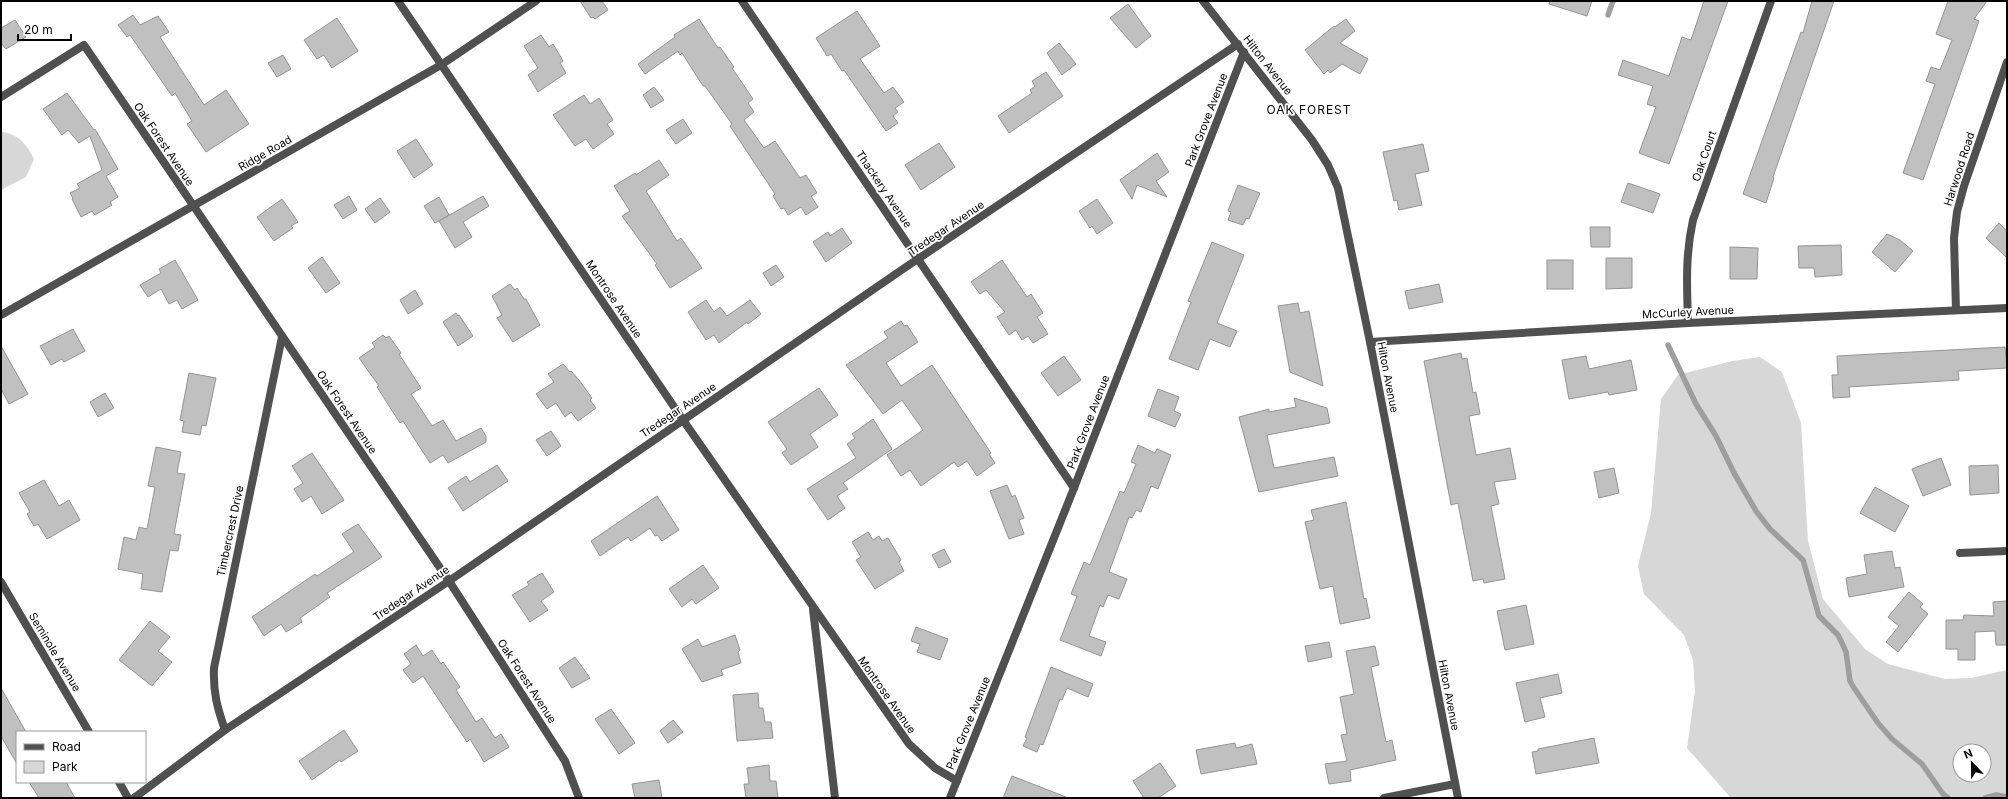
<svg xmlns="http://www.w3.org/2000/svg" width="2008" height="799" font-family="Inter,sans-serif">
<style>
.green{fill:#d7d7d7;fill-rule:evenodd}
.lines{fill:none;stroke-linecap:round;stroke-linejoin:round}
.stream{stroke:#9e9e9e;stroke-width:5.5}
.building{fill:#c0c0c0;stroke:#949494}
.street{stroke:#505050;stroke-width:8}
.labels{text-anchor:middle;stroke-width:3.5;stroke-linejoin:round;paint-order:stroke}
.street-label{font-size:11px;fill:#000;stroke:#fff}
.neighbourhood-label{font-size:12px;letter-spacing:1px;fill:#000;stroke:#fff}
</style>
<rect width="100%" height="100%" fill="#fff"/>
<g class="green">
<path d="M1 132C18 133 27 145 34 159L26 177 1 190Z"/>
<path d="M1760 357 1782 372 1801 423 1808 541 1823 599 1865 649 1888 664 1945 679 1971 678 2007 670V798H1731L1687 748 1695 691 1693 660 1684 635 1644 594 1638 566 1651 513 1661 399 1678 375 1732 361ZM1960 751H1984V775H1960Z"/>
</g>
<g class="lines">
<g class="stream">
<path d="M1608 15 1613 1"/>
<path d="M1668 345 1696 404 1716 436 1734 473 1756 511 1770 529 1803 560 1819 616 1838 635 1842 643 1846 652 1850 681 1854 688 1878 723 1892 739 1922 764 1943 794 1948 798"/>
<path d="M1985 798 1996 795 2007 797"/>
</g>
</g>
<g class="building">
<path d="M580 1H602L608 10 595 19 593 17 591 18Z"/>
<path d="M1550 1H1592L1587 16 1549 4Z"/>
<path d="M1704 1H1728L1669 164 1639 153 1656 107 1647 104 1653 86 1618 75 1623 60 1669 76 1682 37 1691 40Z"/>
<path d="M1812 1H1834L1773 177 1774 178 1766 203 1743 194 1801 32 1803 33Z"/>
<path d="M1948 1H1987L1974 19 1979 21 1923 180 1903 173 1935 84 1926 81 1931 67 1940 70 1952 40 1936 34Z"/>
<path d="M1128 4 1151 36 1136 48 1110 18Z"/>
<path d="M857 11 880 46 860 59 884 93 893 87 904 102 895 108 898 112 893 116 898 123 886 131 844 70 842 71 831 54 827 56 816 38Z"/>
<path d="M133 15 140 25 158 16 169 32 160 37 204 105 226 90 249 124 206 152 187 124 192 121 175 93 172 96 130 35 127 37 118 25Z"/>
<path d="M337 18 358 51 332 68 324 55 317 59 304 40Z"/>
<path d="M699 19 718 48 720 47 734 67 732 68 753 99 748 103 754 112 744 120 764 148 775 141 800 178 806 175 817 193 811 196 818 207 806 215 801 207 788 215 784 208 781 209 773 196 775 194 730 126 732 124 705 86H703L682 53 680 55 678 51 645 74 638 64 675 37 674 35Z"/>
<path d="M1346 19 1355 31 1340 43 1368 59 1360 74 1342 64 1330 73 1328 70 1324 74 1305 50 1334 26 1335 27Z"/>
<path d="M15 20 26 37 6 49 1 43V28Z"/>
<path d="M541 35 549 47 553 44 563 61 560 63 566 73 538 92 528 75 538 68 524 46Z"/>
<path d="M1059 43 1076 64 1062 75 1047 53Z"/>
<path d="M283 55 291 69 277 77 268 63Z"/>
<path d="M1046 72 1063 96 1009 133 998 116 1032 93 1030 90 1035 86 1032 81Z"/>
<path d="M654 87 664 100 651 108 643 95Z"/>
<path d="M67 93 94 130 95 129 118 169 106 176 118 197 110 202 112 205 95 215 92 211 81 217 72 199 73 198 70 193 80 188 77 184 102 170 90 136 79 143 68 130 62 135 43 109Z"/>
<path d="M584 95 590 104 599 98 613 120 607 124 614 134 593 149 586 139 575 146 553 115Z"/>
<path d="M683 119 692 133 676 144 666 130Z"/>
<path d="M416 139 433 165 414 178 397 151Z"/>
<path d="M939 143 955 167 921 190 905 165Z"/>
<path d="M1423 144 1429 171 1415 174 1422 205 1399 210 1397 200 1394 201 1383 152Z"/>
<path d="M1157 153 1169 172 1156 181 1167 197 1137 185 1132 199 1120 180Z"/>
<path d="M659 160 669 175 646 191 677 241 681 238 702 268 670 288 655 265 657 264 622 216 630 211 614 186 635 173 636 175Z"/>
<path d="M1628 183 1660 194 1653 213 1621 202Z"/>
<path d="M1238 185 1260 193 1249 219 1246 218 1243 225 1228 220 1231 212 1228 211Z"/>
<path d="M349 196 357 210 343 219 334 205Z"/>
<path d="M483 196 489 206 463 222 472 237 455 248 439 221Z"/>
<path d="M439 197 449 215 435 223 424 206Z"/>
<path d="M380 198 390 212 375 223 365 209Z"/>
<path d="M282 199 298 222 291 226 293 228 274 241 257 217Z"/>
<path d="M1097 199 1113 223 1097 234 1092 226 1090 228 1079 211Z"/>
<path d="M1999 223 2007 231V258L1986 238Z"/>
<path d="M1590 227H1610V247H1591Z"/>
<path d="M842 228 852 243 826 262 813 242 828 232 830 236Z"/>
<path d="M1887 234 1900 240 1913 251 1895 272 1872 252Z"/>
<path d="M1212 242 1244 255 1217 323 1237 331 1230 347 1210 339 1198 370 1169 359 1191 302 1188 301Z"/>
<path d="M1841 245 1842 275 1815 277 1814 268H1799L1798 246Z"/>
<path d="M1730 247 1758 248 1757 279H1730Z"/>
<path d="M322 257 340 283 326 293 308 268Z"/>
<path d="M1606 258H1632V288L1606 289Z"/>
<path d="M175 260 198 300 182 309 177 300 169 304 161 289 148 297 140 285 161 273 159 269Z"/>
<path d="M1002 260 1027 297 1031 294 1043 313 1037 317 1048 334 1033 343 1028 336 1022 340 1016 330 1009 335 997 317 1005 312 986 290 980 294 971 282Z"/>
<rect x="1547" y="260" width="26" height="29"/>
<path d="M776 265 784 277 771 286 763 273Z"/>
<path d="M510 284 515 290 517 288 524 299H526L540 325 513 342 497 318 502 315 492 296Z"/>
<path d="M1439 284 1443 302 1409 309 1405 291Z"/>
<path d="M415 290 423 304 408 314 400 300Z"/>
<path d="M706 300 714 312 720 307 727 316 750 300 761 314 748 324 747 322 719 343 714 335 706 340 688 312Z"/>
<path d="M1298 303 1300 313 1309 311 1323 386 1290 372 1278 306Z"/>
<path d="M456 313 458 316 459 315 473 336 458 346 443 322Z"/>
<path d="M901 321 904 326 907 325 918 342 886 363 901 386 932 365 991 453 989 454 995 463 977 476 967 461 958 467 954 462 921 486 910 470 901 476 887 455 923 430 902 400 883 414 846 365 888 338 884 332Z"/>
<path d="M73 329 85 351 64 362 62 359 51 365 40 346Z"/>
<path d="M383 335 386 338 389 336 401 353 399 354 421 388 411 394 432 426 443 420 456 441 481 428 486 436V442L448 463 443 455 430 463 403 421 400 423 377 387 379 386 359 358 375 347 372 343Z"/>
<path d="M1 346 28 394 9 404 1 389Z"/>
<path d="M2005 347 2007 368 1958 371 1959 380 1849 387 1850 397 1833 398 1832 375H1838L1837 356Z"/>
<path d="M1461 353 1462 359 1467 358 1473 393 1476 392 1480 414 1469 416 1476 455 1510 448 1516 479 1494 482 1499 504 1491 506 1505 579 1484 583 1483 579 1473 581 1458 503 1451 505 1424 361Z"/>
<path d="M1064 356 1081 380 1058 396 1041 373Z"/>
<path d="M1586 356 1589 369 1631 360 1637 390 1609 395 1608 392 1569 399 1562 360Z"/>
<path d="M563 364 570 372 571 371 579 380 592 398 590 400 596 408 578 421 571 412 565 417 556 403 547 409 536 394 554 382 548 374Z"/>
<path d="M189 373 216 378 206 426 202 425 200 435 182 432 184 421 180 420Z"/>
<path d="M819 388 838 415 810 434 818 447 791 465 782 453 787 449 768 422Z"/>
<path d="M1158 389 1179 397 1174 411 1181 414 1175 427 1148 416Z"/>
<path d="M105 393 114 408 98 417 90 402Z"/>
<path d="M1294 398 1327 408 1330 423 1267 435 1274 468 1334 457 1338 476 1259 492 1239 417 1269 409V412L1296 407Z"/>
<path d="M873 419 892 449 843 483 848 489 837 496 845 508 828 520 807 489 856 458 847 444 855 438 852 434Z"/>
<path d="M551 431 561 446 547 456 536 440Z"/>
<path d="M1138 445 1155 453 1157 449 1171 455 1158 489 1151 486 1141 512 1136 510 1132 518 1129 517 1109 572 1127 579 1119 599 1108 595 1103 607 1100 605 1089 636 1106 642 1101 656 1060 640 1077 596 1071 594 1084 562 1090 565 1120 491 1124 493 1136 464 1131 462Z"/>
<path d="M156 447 181 452 177 473 185 474 174 534 181 535 178 551 170 550 162 592 141 589 143 574 118 569 124 537 136 540 139 527 147 529 155 487 148 486Z"/>
<path d="M312 453 344 500 322 514 311 496 302 502 294 489 303 483 292 466Z"/>
<path d="M1941 458 1951 485 1923 496 1912 469Z"/>
<path d="M497 465 508 481 463 511 448 488 466 476 470 482Z"/>
<path d="M1998 465 1999 493 1970 495 1969 466Z"/>
<path d="M1614 468 1619 493 1599 498 1594 472Z"/>
<path d="M44 480 59 506 69 500 80 520 47 539 38 524 34 526 27 514 30 512 19 493Z"/>
<path d="M1007 485 1012 497 1015 495 1024 518 1019 520 1024 534 1009 539 990 491Z"/>
<path d="M1875 487 1909 506 1895 532 1860 513Z"/>
<path d="M657 496 679 530 662 541 657 535 655 536 650 528 631 541 628 537 600 556 591 541Z"/>
<path d="M1346 502 1364 599 1366 598 1370 618 1340 624 1333 586 1320 589 1305 522 1314 520 1311 510Z"/>
<path d="M358 524 382 557 327 593 330 597 300 618 302 622 286 632 281 624 264 636 252 617 315 574 317 576 354 552 342 534Z"/>
<path d="M868 532 873 540 879 536 882 541 888 538 901 560 899 562 904 571 875 589 856 560 861 557 852 542Z"/>
<path d="M944 549 951 562 939 568 932 555Z"/>
<path d="M1892 551 1895 568 1900 567 1904 587 1849 597 1846 578 1867 574 1864 555Z"/>
<path d="M703 565 719 588 696 604 692 599 682 607 669 589Z"/>
<path d="M542 573 554 592 541 601 548 610 530 622 512 595 529 585 527 582Z"/>
<path d="M1909 592 1923 604 1920 607 1928 614 1898 652 1886 642 1899 626 1888 617Z"/>
<path d="M2007 601V645H1996L1995 631 1975 632V660H1958V649H1946V620H1963L1964 615 1994 616 1993 602Z"/>
<path d="M1526 605 1534 644 1505 650 1497 611Z"/>
<path d="M150 621 170 637 158 651 172 662 152 686 119 660Z"/>
<path d="M916 627 948 639 940 660 917 652 920 644 911 641Z"/>
<path d="M735 635 740 650 738 652 741 663 721 670 723 675 702 682 682 649 698 639 702 647Z"/>
<path d="M1329 642 1332 657 1308 662 1305 646Z"/>
<path d="M416 645 423 656 432 650 441 664 443 662 460 687 456 690 476 722 482 718 495 738 501 734 509 747 484 762 470 739 467 742 423 676 413 683 403 670 411 664 404 654Z"/>
<path d="M1375 646 1379 665 1371 667 1386 742 1392 740 1396 760 1350 770 1351 781 1329 784 1325 764 1347 761 1341 735 1347 734 1340 697 1354 694 1346 651Z"/>
<path d="M575 657 590 678 572 688 559 668Z"/>
<path d="M1051 667 1093 684 1088 697 1067 688 1062 700 1060 699 1043 745 1040 744 1037 752 1023 746 1027 738 1025 737Z"/>
<path d="M1558 674 1562 693 1540 698 1545 717 1525 722 1516 683Z"/>
<path d="M1 688 26 732H17V764L1 736Z"/>
<path d="M758 693 759 708H763L765 722H771L773 738 737 741 733 695Z"/>
<path d="M611 709 635 743 619 754 595 719Z"/>
<path d="M673 720 683 732 668 743 660 731Z"/>
<path d="M344 730 358 751 341 762 340 760 312 780 299 761Z"/>
<path d="M1594 738 1599 763 1536 774 1532 752 1538 751V749Z"/>
<path d="M1235 743 1236 748 1252 744 1257 764 1201 774 1196 750Z"/>
<path d="M1160 763 1176 786 1158 798H1144L1133 781Z"/>
<path d="M769 765 770 781H776L778 798H746L744 784H749L747 768Z"/>
<path d="M1012 776 1066 797V798H1003Z"/>
<path d="M659 780 662 798H635L632 784Z"/>
<path d="M29 782H66L75 798H39Z"/>
</g>
<g class="lines">
<g class="street">
<path d="M398 1 683 420 909 744 935 768 957 781"/>
<path d="M742 1 1074 488"/>
<path d="M1203 1 1312 140 1328 165 1338 188 1370 342 1458 798"/>
<path d="M1 97 84 45 449 581 565 761 579 798"/>
<path d="M1956 310 1954 238 1957 212 1964 186 2007 62"/>
<path d="M1 315 441 65 536 1"/>
<path d="M1688 323C1687 287 1685 256 1693 220L1771 1"/>
<path d="M1370 342 1688 323 2007 308"/>
<path d="M1960 553 2007 551"/>
<path d="M1 582 89 732"/>
<path d="M813 609 835 798"/>
<path d="M225 730C217 707 213 692 214 668L282 337"/>
<path d="M119 782 128 798"/>
<path d="M134 798 225 730 449 581 903 269 1238 44"/>
<path d="M950 798 1074 488 1244 52"/>
<path d="M1384 798 1455 784"/>
</g>
</g>
<g class="labels">
<g class="street-label">
<text transform="translate(1268 65) rotate(52)" y="4">Hilton Avenue</text>
<text transform="translate(1206 120) rotate(-69)" y="4">Park Grove Avenue</text>
<text transform="translate(164 144) rotate(56)" y="4">Oak Forest Avenue</text>
<text transform="translate(265 153) rotate(-30)" y="4">Ridge Road</text>
<text transform="translate(1704 156) rotate(-71)" y="4">Oak Court</text>
<text transform="translate(1959 169) rotate(-72)" y="4">Harwood Road</text>
<text transform="translate(884 189) rotate(56)" y="4">Thackery Avenue</text>
<text transform="translate(946 228) rotate(-34)" y="4">Tredegar Avenue</text>
<text transform="translate(614 299) rotate(56)" y="4">Montrose Avenue</text>
<text transform="translate(1688 312) rotate(-3)" y="4">McCurley Avenue</text>
<text transform="translate(1388 377) rotate(79)" y="4">Hilton Avenue</text>
<text transform="translate(678 410) rotate(-34)" y="4">Tredegar Avenue</text>
<text transform="translate(347 412) rotate(56)" y="4">Oak Forest Avenue</text>
<text transform="translate(1088 422) rotate(-69)" y="4">Park Grove Avenue</text>
<text transform="translate(230 531) rotate(-78)" y="4">Timbercrest Drive</text>
<text transform="translate(411 593) rotate(-34)" y="4">Tredegar Avenue</text>
<text transform="translate(55 652) rotate(59)" y="4">Seminole Avenue</text>
<text transform="translate(527 681) rotate(57)" y="4">Oak Forest Avenue</text>
<text transform="translate(887 695) rotate(55)" y="4">Montrose Avenue</text>
<text transform="translate(1449 695) rotate(79)" y="4">Hilton Avenue</text>
<text transform="translate(968 723) rotate(-68)" y="4">Park Grove Avenue</text>
</g>
<g class="neighbourhood-label">
<text x="1309" y="114">OAK FOREST</text>
</g>
</g>
<rect width="2008" height="799" fill="none" stroke="#000000" stroke-width="4"/>
<rect x="16" y="731" width="130" height="52" fill="#ffffff" stroke="#999999"/>
<rect x="24" y="744" width="20" height="6" fill="#505050" stroke="#999999"/>
<text x="52" y="751" font-size="12" fill="#000000">Road</text>
<rect x="24" y="761" width="20" height="12" fill="#d7d7d7" stroke="#999999"/>
<text x="52" y="771" font-size="12" fill="#000000">Park</text>
<g transform="translate(1972 763) rotate(338)"><circle r="19" fill="#ffffff" stroke="#999999"/>
<path d="M0-3L7 15L0 10L-7 15Z" fill="#000000"/>
<text y="-6" font-size="11" font-weight="bold" text-anchor="middle" fill="#000000">N</text>
</g>
<path d="M18 34v6h53v-6" fill="none" stroke="#000000" stroke-width="2"/>
<text x="24" y="34" font-size="12" fill="#000000" stroke="#ffffff" stroke-width="3" paint-order="stroke">20 m</text>
</svg>
